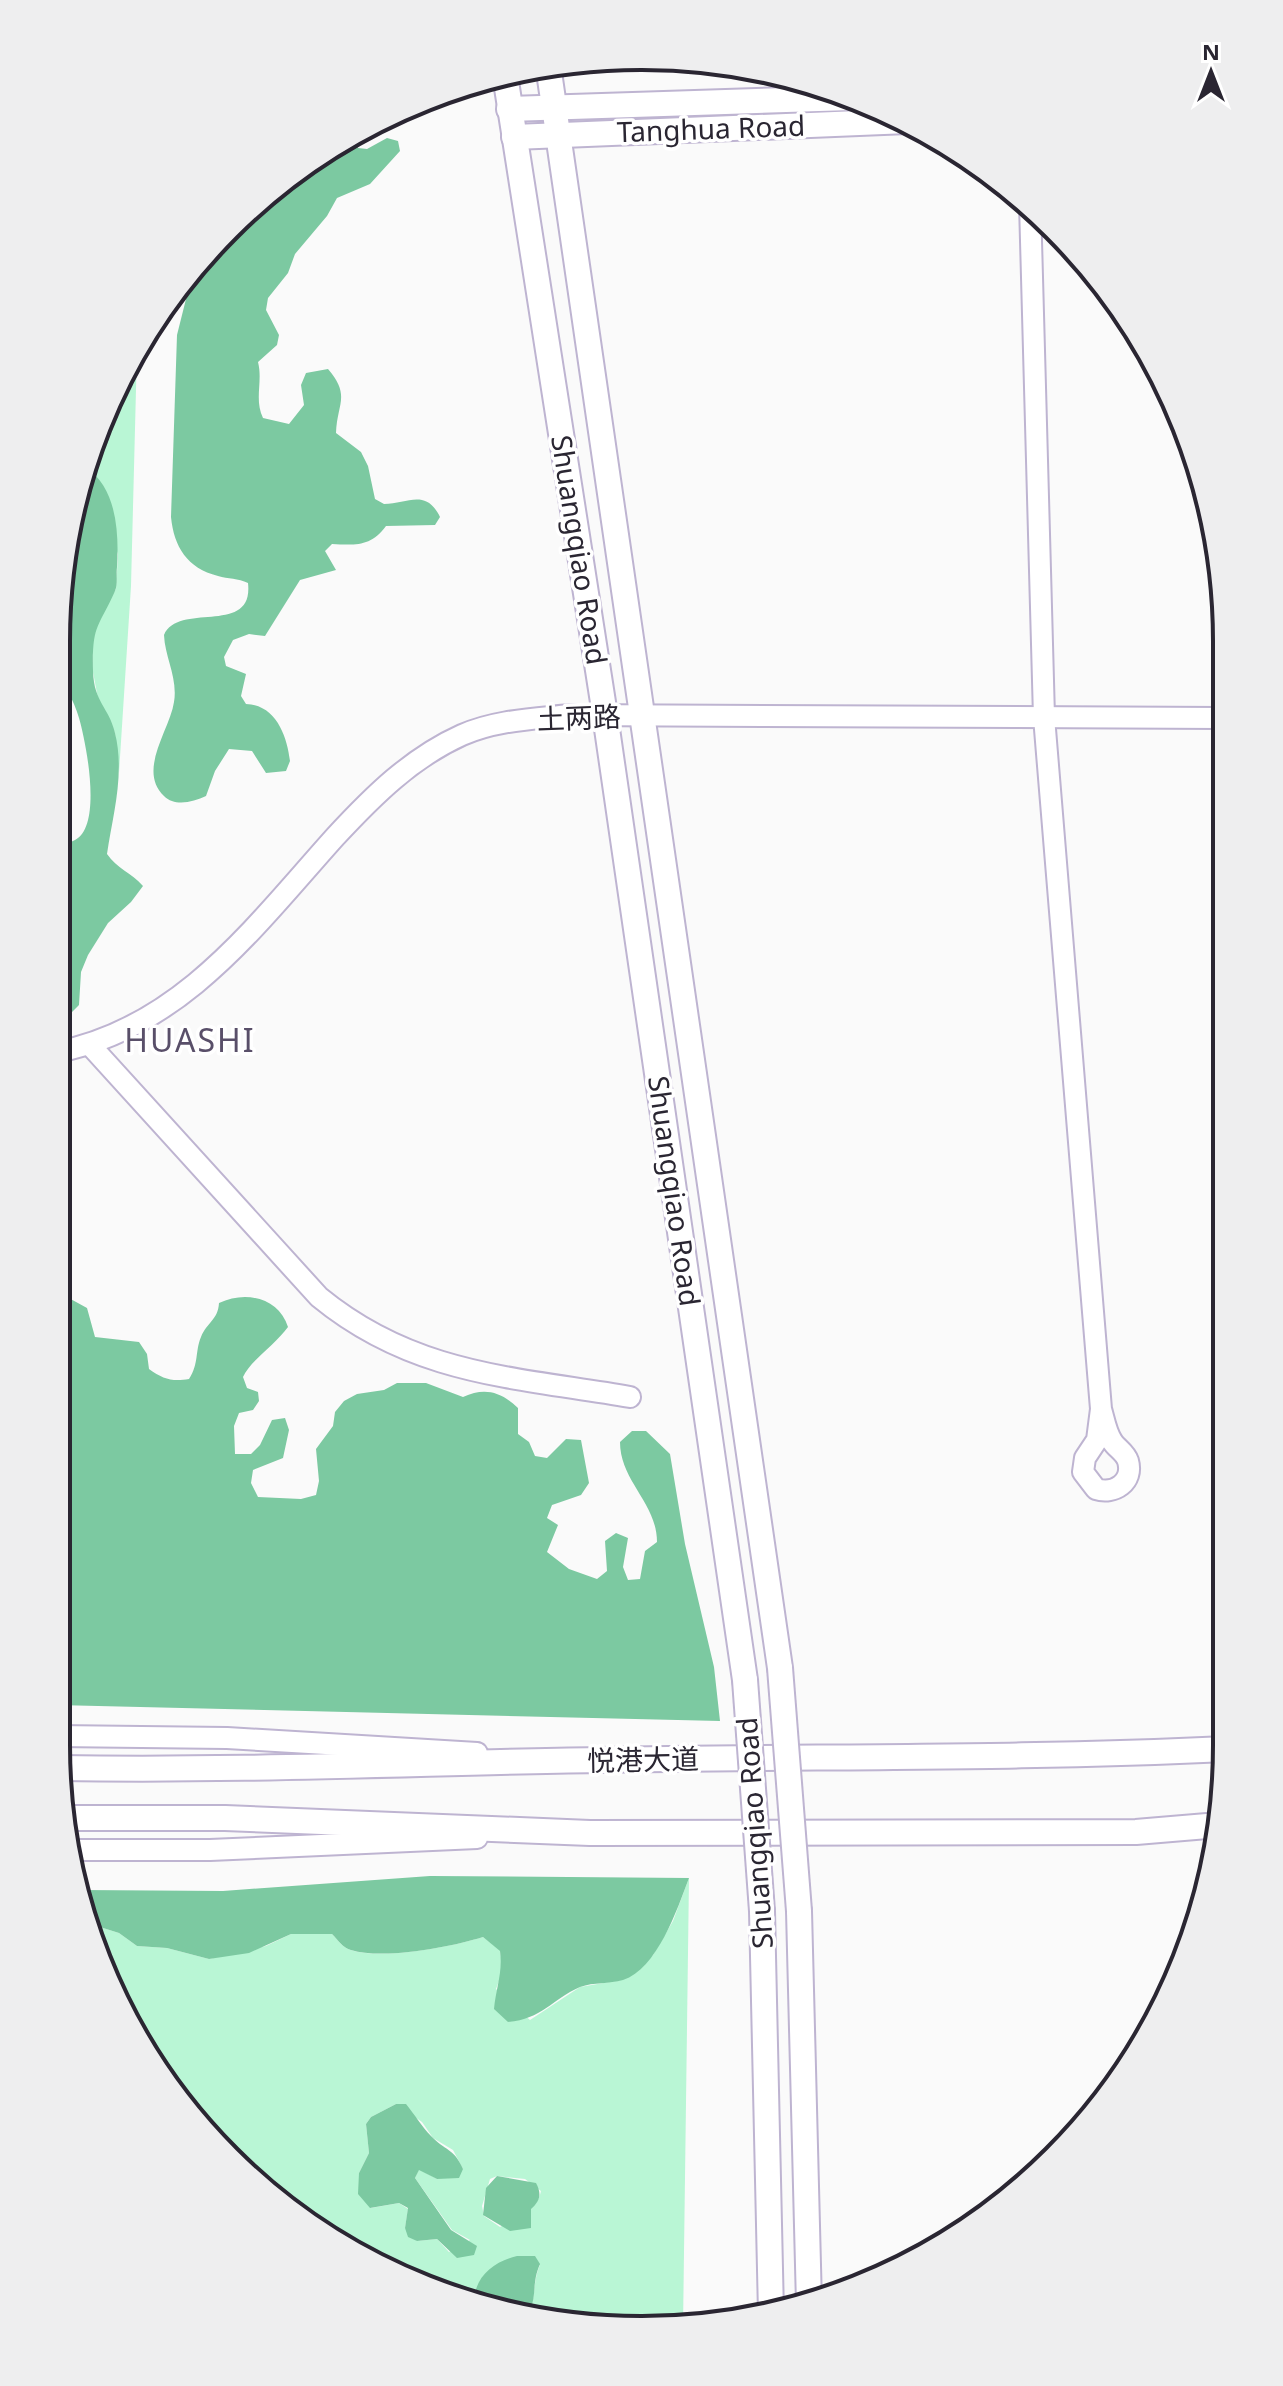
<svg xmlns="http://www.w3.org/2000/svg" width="1283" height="2386" font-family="'Noto Sans','Noto Sans SC',sans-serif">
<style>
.green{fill:#b9f6d5;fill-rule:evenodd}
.forest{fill:#7cc9a1}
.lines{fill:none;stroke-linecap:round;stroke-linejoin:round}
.minor-casing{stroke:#beb4d1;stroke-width:24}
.major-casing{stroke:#beb4d1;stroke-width:28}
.minor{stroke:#fff;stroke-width:20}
.major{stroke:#fff;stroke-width:24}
.major-bridge-casing{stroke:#beb4d1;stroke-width:28;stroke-linecap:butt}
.major-bridge{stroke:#fff;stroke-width:24}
.labels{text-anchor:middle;stroke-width:7;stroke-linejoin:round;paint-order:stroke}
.street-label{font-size:28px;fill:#2a2632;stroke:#fff}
.quarter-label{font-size:32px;letter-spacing:2px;fill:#594f69;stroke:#fff}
.rim{fill:none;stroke:#2a2632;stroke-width:4}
</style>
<rect width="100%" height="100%" fill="#fafafa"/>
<g class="green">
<path d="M137 350 131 586 119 773 115 733 99 704 93 672V635L98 619 116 589 118 554 89 470 85 467 117 382Z"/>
<path d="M689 1878 683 2328 680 2329 528 2314C537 2296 532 2283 540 2265 512 2270 474 2267 474 2303L317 2232 246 2166 244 2154 229 2138 206 2128 177 2101 89 1936 100 1927 119 1933 137 1946 167 1948 209 1959 266 1946 291 1934H332C338 1940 343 1948 351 1950 383 1960 451 1947 483 1937L500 1950 503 1971 496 1989 530 2020 580 1987 621 1980 653 1955 673 1921ZM396 2104 422 2122 433 2138 453 2150 463 2169 437 2179 419 2169 415 2178 452 2230 470 2240 449 2252 437 2239 417 2241 405 2228 408 2209 399 2203 371 2208 359 2173 369 2153 366 2124 371 2117ZM497 2176 525 2179 541 2191C537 2211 517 2218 500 2227L484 2216 482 2206 490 2179Z"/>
</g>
<g class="forest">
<path d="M359 130 355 138 358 148 367 149 387 138 398 141 400 151 370 184 337 198 327 216 295 254 288 273 268 298 266 310 279 335 277 345 258 362C263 382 254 399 263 418L289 424 304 405 301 385 306 373 328 369C351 396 337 403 336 433L361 452 368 466 375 499 384 504C407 504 426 488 440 517L435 525 386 526C371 547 355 545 332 544L325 551 336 570 300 580 265 636 249 634 233 640 224 657 226 666 246 674 241 696 246 704C276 705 287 736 290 761L286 771 266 773 252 751 229 749 215 771 206 796C193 802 175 807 164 796 137 770 170 730 174 702 178 678 165 658 164 635 179 601 254 637 248 583 238 578 228 579 218 576 187 568 174 547 171 517L177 335 194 267 256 201Z"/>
<path d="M85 467C117 487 119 533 117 567 116 574 118 584 115 591 98 629 92 624 93 671 94 703 109 707 115 733 125 774 113 814 107 854 117 869 131 872 143 886L131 902 108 923 88 955 81 972 79 1005 57 1027V845C62 844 70 843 75 840 103 826 86 742 79 718 74 700 63 686 62 666 57 601 61 528 85 467Z"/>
<path d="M56 1291 87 1308 95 1337 139 1342 147 1354 149 1369C163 1379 172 1382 189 1379 199 1364 195 1351 201 1337 207 1322 218 1320 219 1303 246 1290 279 1298 288 1327 275 1345 250 1361 243 1377L247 1388 258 1392 259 1401 253 1410 239 1413 234 1426 235 1454H251L260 1445 272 1420 285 1418 289 1430 283 1458 253 1470 251 1483 258 1497 301 1499 316 1495 319 1481 316 1449 333 1426 335 1412 344 1401 357 1394 384 1390 397 1383H426L463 1397C485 1387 501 1392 518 1408V1434L529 1442 535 1456 547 1458 566 1439 581 1440 589 1483 581 1495 552 1505 547 1518 558 1525 547 1552 569 1569 597 1579 607 1571 605 1541 616 1533 628 1538 623 1567 628 1580 640 1579 645 1551 657 1542C657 1503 620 1481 620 1442L632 1431H646L670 1454 685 1544 714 1667 720 1721 56 1705Z"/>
<path d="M430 1876 689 1878C677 1910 657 1969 623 1980 609 1984 594 1982 580 1987 551 2000 542 2019 508 2022L494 2009C496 1988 503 1972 500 1951L483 1937C451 1947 384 1960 351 1950 343 1948 338 1940 332 1934H291L249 1953 209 1959 167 1948 137 1946 119 1933 100 1927 89 1936 80 1890 223 1891Z"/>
<path d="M396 2104H406C415 2115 422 2127 431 2136 445 2151 454 2148 463 2169L459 2178 437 2179 419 2170 415 2178 451 2230 477 2246 474 2255 457 2258 437 2239 417 2241 408 2237 405 2228 408 2208 399 2203 370 2208 358 2194 359 2173 369 2153 366 2124 371 2117Z"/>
<path d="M206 2128C225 2136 243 2143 246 2166Z"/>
<path d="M497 2176 536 2183C542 2194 540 2201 531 2209V2228L510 2231 483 2215 486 2188Z"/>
<path d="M517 2256H535L540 2264C531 2284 538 2296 528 2314L490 2310 474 2303C474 2277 493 2262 517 2256Z"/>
</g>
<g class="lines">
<defs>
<g id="minor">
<path d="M1030 204 1044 717 1101 1409C1104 1419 1106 1432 1112 1441 1116 1448 1125 1452 1128 1461 1134 1482 1114 1495 1096 1489L1083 1472 1085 1458 1097 1440 1101 1409"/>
<path d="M90 1045 319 1297C414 1375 514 1377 630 1397"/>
<path d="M57 1052C181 1028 255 926 335 837 373 796 411 758 462 735 496 720 534 719 570 715L1222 718"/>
<path d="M56 1736 227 1738 477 1753"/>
<path d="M74 1850H210L477 1838"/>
</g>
<g id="major">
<path d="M548 65 780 1668"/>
<path d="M505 75 605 715 745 1680"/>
<path d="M509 109 851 98"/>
<path d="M514 137 908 121"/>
<path d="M60 1768C239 1771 418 1763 597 1760 807 1756 1016 1759 1226 1749"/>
<path d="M68 1818H225L590 1833 1136 1832 1219 1825"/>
<path d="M762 1911 771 2314"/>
<path d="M799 1911 809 2304"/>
</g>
</defs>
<use href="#minor" class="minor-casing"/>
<use href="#major" class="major-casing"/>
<use href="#minor" class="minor"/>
<use href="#major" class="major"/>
<defs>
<g id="major-bridge">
<path d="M780 1668 799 1911"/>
<path d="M745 1680 762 1911"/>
</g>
</defs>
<use href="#major-bridge" class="major-bridge-casing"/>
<use href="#major-bridge" class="major-bridge"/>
</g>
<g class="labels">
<g class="street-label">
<text transform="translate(711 129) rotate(-2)" y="10">Tanghua Road</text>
<text transform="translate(579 550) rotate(81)" y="10">Shuangqiao Road</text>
<text transform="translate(579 718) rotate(-2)" y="10">土两路</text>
<text transform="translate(674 1191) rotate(82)" y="10">Shuangqiao Road</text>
<text transform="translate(643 1760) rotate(-1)" y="10">悦港大道</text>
<text transform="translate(755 1833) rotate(-94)" y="10">Shuangqiao Road</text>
</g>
<g class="quarter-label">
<text x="190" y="1052">HUASHI</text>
</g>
</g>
<path d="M0 0H1283V2386H0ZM641 70H642A571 571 0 0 1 1213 641V1745A571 571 0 0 1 642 2316H641A571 571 0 0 1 70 1745V641A571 571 0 0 1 641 70Z" fill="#eeeeef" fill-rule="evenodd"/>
<path class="rim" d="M641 70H642A571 571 0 0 1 1213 641V1745A571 571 0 0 1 642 2316H641A571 571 0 0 1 70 1745V641A571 571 0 0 1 641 70Z"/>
<g transform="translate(1211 72)" stroke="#ffffff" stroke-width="6" paint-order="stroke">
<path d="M0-6L14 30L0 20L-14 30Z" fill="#2a2632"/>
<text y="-12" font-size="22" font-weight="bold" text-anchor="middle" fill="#2a2632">N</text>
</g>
</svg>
